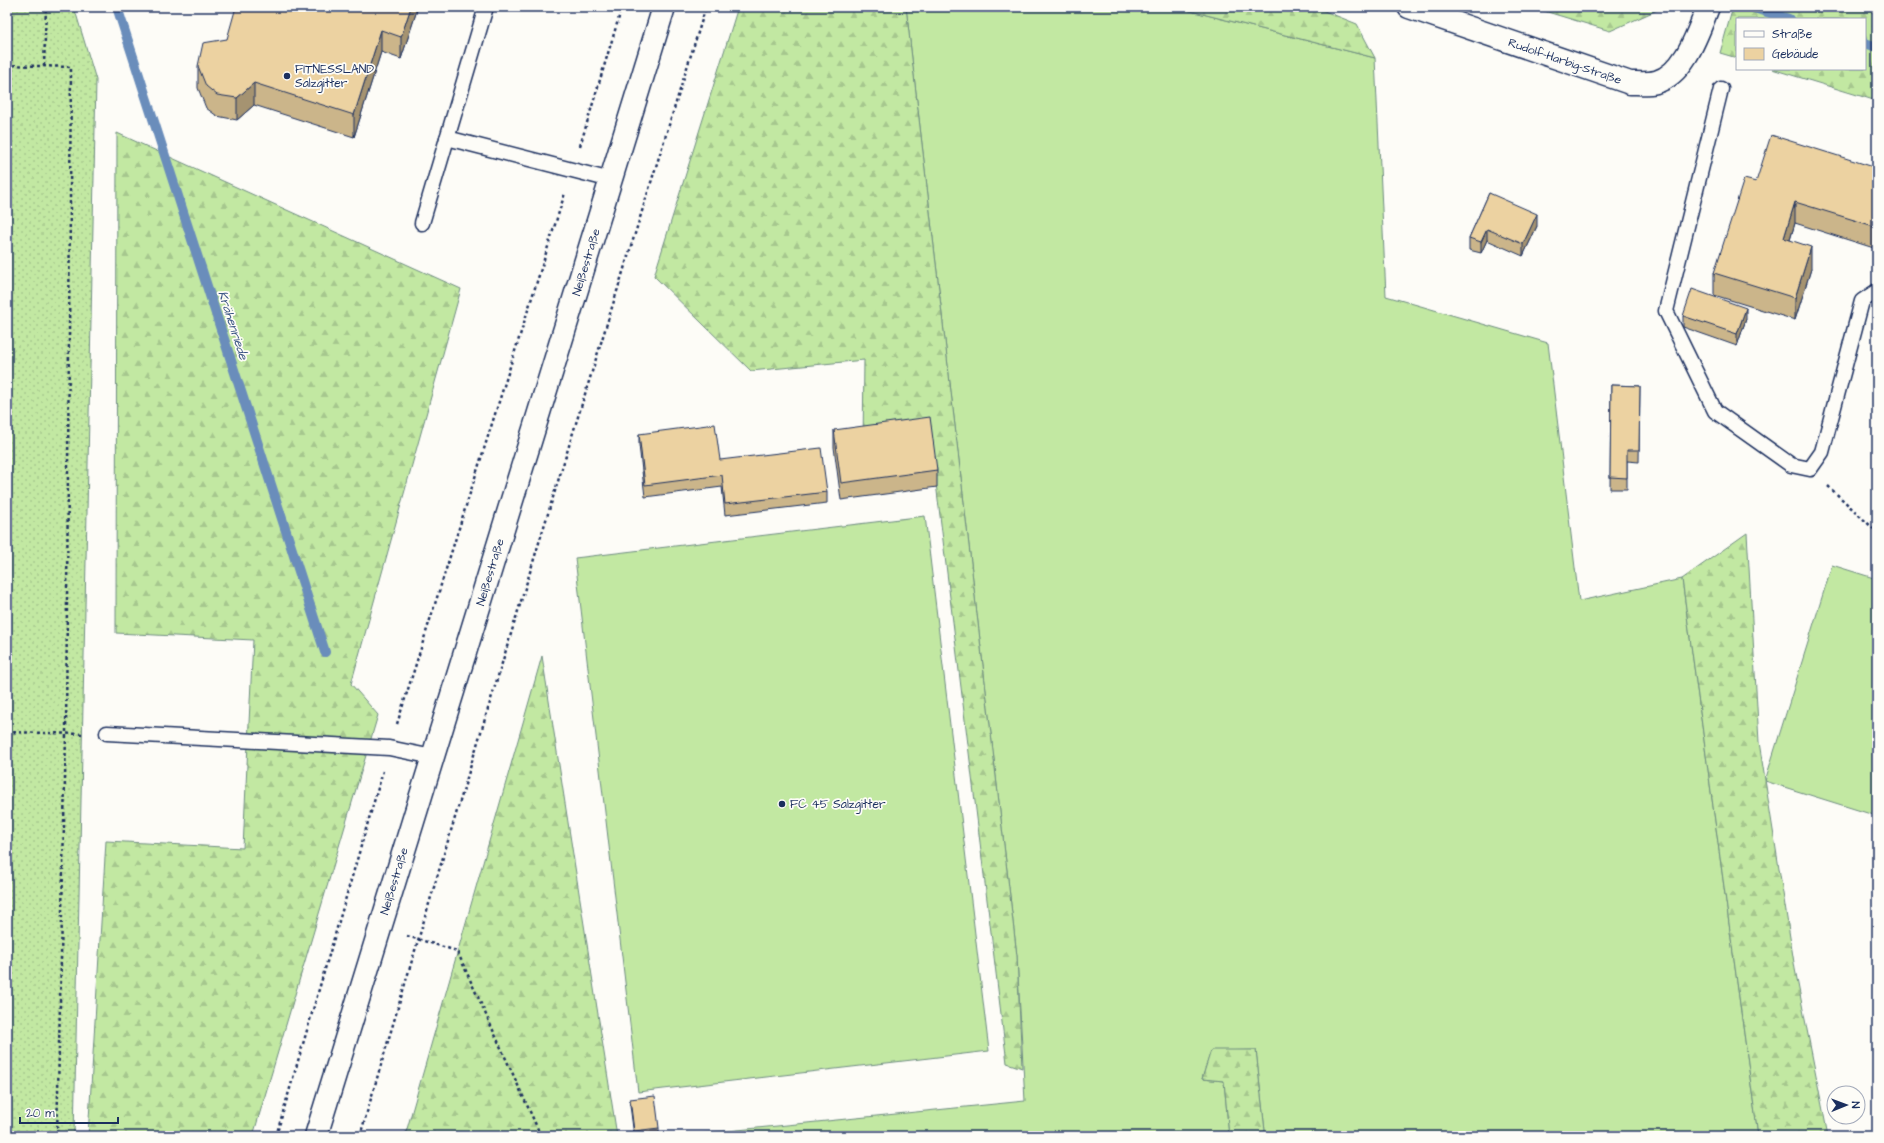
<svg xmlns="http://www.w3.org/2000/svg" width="1884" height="1143" font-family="'Architects Daughter',sans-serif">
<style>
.grass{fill:#c2e8a2;stroke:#6e8c80}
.forest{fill:url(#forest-firs);stroke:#6e8c80}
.garden{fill:url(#garden-dots);stroke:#6e8c80}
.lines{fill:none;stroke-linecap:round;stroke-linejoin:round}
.stream{stroke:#6a8dbb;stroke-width:10}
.lane-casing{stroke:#1b2f5e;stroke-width:17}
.street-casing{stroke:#1b2f5e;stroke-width:25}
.secondary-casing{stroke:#1b2f5e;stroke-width:25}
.path{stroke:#1b2f5e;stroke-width:2.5;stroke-dasharray:3 3;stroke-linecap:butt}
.lane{stroke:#fdfcf7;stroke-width:14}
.street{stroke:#fdfcf7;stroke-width:22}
.secondary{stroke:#fdfcf7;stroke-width:22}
.wall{fill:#cbb58a;stroke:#1b2f5e}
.shaded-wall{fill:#a59371;stroke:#1b2f5e}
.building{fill:#ecd2a1;stroke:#1b2f5e}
.poi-dot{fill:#1b2f5e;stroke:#fdfcf7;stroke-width:1.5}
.labels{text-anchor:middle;stroke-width:3.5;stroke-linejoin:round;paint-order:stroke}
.street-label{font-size:12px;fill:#1b2f5e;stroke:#fdfcf7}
.poi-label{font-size:12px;fill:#1b2f5e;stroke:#fdfcf7;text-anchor:start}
.water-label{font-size:13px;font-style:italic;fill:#3c5685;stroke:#fdfcf7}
</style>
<defs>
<pattern id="forest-firs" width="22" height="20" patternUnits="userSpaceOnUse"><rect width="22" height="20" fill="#c2e8a2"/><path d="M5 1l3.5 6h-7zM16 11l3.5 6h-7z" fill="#a6c78e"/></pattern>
<pattern id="garden-dots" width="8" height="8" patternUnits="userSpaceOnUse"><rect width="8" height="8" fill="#c2e8a2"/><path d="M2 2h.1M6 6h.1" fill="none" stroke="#a6c78e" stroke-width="1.8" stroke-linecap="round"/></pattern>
</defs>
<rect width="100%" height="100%" fill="#fdfcf7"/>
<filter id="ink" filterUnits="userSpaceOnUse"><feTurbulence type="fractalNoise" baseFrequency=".025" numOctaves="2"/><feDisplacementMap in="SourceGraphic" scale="8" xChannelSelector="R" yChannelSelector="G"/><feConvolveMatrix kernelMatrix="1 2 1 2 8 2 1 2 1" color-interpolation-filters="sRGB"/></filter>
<g filter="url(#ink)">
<g class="grass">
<path d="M906 7H1175L1375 58 1386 296 1548 343 1579 601 1682 579 1758 1136H1252L1265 1131 1256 1050 1211 1051 1202 1079 1224 1081 1229 1136H678L1025 1101 1017 956Z"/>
<path d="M925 516 989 1051 638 1092 575 558Z"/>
<path d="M1832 565 1877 579V816L1765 781Z"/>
</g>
<g class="forest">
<path d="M738 7H906L1017 956 1022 1068 1007 1063 930 434 863 443 864 360 751 371 654 276Z"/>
<path d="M1175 7H1314L1357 24 1375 58Z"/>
<path d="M1531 7H1664L1610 31Z"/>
<path d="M1733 7H1877V101L1772 69H1865V19H1737V58L1720 53Z"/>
<path d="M117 133 461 289 351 684 378 715 253 1136H88L106 841 243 848 253 640 116 633Z"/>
<path d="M1747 533 1759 742 1795 969 1828 1136H1758L1682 579Z"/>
<path d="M542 656 617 1136H405Z"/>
<path d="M1211 1050H1256L1265 1131 1252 1136H1229L1224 1081 1202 1079Z"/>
</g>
<path class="garden" d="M7 7H74L96 80 74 1136H7Z"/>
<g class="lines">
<g class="stream">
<path d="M117 7 325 652"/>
<path d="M1751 7 1789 19"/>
<path d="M1865 43 1877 47"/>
</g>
<defs>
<g id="lane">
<path d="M1721 89 1666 311 1715 411 1791 465 1810 469 1822 452 1862 301 1877 291"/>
<path d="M447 138 611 180"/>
<path d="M422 223 486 7"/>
<path d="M107 733 389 748 433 757"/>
</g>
<path id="street" d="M1409 7 1630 83C1638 83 1648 84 1656 82 1685 74 1698 32 1708 7"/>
<path id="secondary" d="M316 1136 664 7"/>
</defs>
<use href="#lane" class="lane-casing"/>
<use href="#street" class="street-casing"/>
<use href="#secondary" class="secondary-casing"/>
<g class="path">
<path d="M7 65 71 67 66 734 57 1136"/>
<path d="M44 66 46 7"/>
<path d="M580 146 622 7"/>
<path d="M1828 486 1877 532"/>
<path d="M397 724 565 193"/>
<path d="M7 732 84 734"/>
<path d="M407 936 457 951 541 1136"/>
<path d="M276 1136 383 771"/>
<path d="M360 1136C471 758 588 383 706 7"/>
</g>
<use href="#lane" class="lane"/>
<use href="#street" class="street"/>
<use href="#secondary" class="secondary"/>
</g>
<g class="wall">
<path d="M418 7 401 59 381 52 354 137 254 105 237 120 217 116 206 108 198 88V66L227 39Z"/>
<path d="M1877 168V249L1795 223 1790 240 1811 269 1795 320 1714 295V273L1756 182Z"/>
<path d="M1489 193 1537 226 1523 256 1487 240 1481 253 1469 250V238Z"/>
<path d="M1683 316 1746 319 1737 346 1683 327Z"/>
<path d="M1611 385 1640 386 1639 462 1627 461V489H1610Z"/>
<path d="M834 430 937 470V487L841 500 834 447Z"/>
<path d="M639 434 720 460 827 492V503L725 515 722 487 645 497 639 445Z"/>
<path d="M630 1099 659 1128V1134L643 1136H634L630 1105Z"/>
</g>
<g class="shaded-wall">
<path d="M411 7H418L401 59V37Z"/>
<path d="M381 30V52L354 137V115Z"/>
<path d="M254 83V105L237 120V98Z"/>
<path d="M1795 202V223L1784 260V238Z"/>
<path d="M1537 214V226L1523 256V244Z"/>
<path d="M1487 229V240L1481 253V242Z"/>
<path d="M1811 247V269L1795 320V298Z"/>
<path d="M1746 308V319L1737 346V334Z"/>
</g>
<g class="building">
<path d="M236 7H411L401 37 381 30 354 115 254 83 237 98 217 95 206 86 198 66 203 43 227 39Z"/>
<path d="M1771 135 1877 168V227L1795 202 1784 238 1811 247 1795 298 1714 273 1744 179 1756 182Z"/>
<path d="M1489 193 1537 214 1523 244 1487 229 1481 242 1469 238Z"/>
<path d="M1692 289 1746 308 1737 334 1683 316Z"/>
<path d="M1611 385 1640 386 1639 450H1627V478L1610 477Z"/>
<path d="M930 417 937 470 841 483 834 430Z"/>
<path d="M715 424 720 460 821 448 827 492 725 504 722 475 645 485 639 434Z"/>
<path d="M655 1096 659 1128 634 1131 630 1099Z"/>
</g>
</g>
<g class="poi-dot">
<circle cx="287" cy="76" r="4"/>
<circle cx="782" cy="804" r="4"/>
</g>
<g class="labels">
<g class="street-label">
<text transform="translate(1565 61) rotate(19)" y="4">Rudolf-Harbig-Straße</text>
<text transform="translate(586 262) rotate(-73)" y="4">Neißestraße</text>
<text transform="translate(490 572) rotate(-73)" y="4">Neißestraße</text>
<text transform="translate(394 881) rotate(-73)" y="4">Neißestraße</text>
</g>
<g class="poi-label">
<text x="295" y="73">FITNESSLAND<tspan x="295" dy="14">Salzgitter</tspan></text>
<text x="790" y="808">FC 45 Salzgitter</text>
</g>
<g class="water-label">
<text transform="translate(234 325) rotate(72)" y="5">Krähenriede</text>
</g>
</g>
<rect width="1884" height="1143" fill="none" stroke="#fdfcf7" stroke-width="24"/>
<rect x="12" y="12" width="1860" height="1119" fill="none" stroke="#1b2f5e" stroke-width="1.5" filter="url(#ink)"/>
<rect x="1736" y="18" width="130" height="52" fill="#fdfcf7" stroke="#a3aaba"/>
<rect x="1744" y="31" width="20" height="6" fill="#fdfcf7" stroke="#a3aaba"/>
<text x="1772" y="38" font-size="12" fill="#1b2f5e">Straße</text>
<rect x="1744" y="48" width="20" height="12" fill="#ecd2a1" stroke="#a3aaba"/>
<text x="1772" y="58" font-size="12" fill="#1b2f5e">Gebäude</text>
<g transform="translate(1846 1105) rotate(89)"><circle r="19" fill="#fdfcf7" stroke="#a3aaba"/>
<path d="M0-3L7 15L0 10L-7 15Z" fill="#1b2f5e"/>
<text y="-6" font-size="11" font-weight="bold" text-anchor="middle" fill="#1b2f5e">N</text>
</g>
<path d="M20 1117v6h98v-6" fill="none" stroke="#1b2f5e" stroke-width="2"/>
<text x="26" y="1117" font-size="12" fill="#1b2f5e" stroke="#fdfcf7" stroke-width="3" paint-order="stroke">20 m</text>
</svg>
